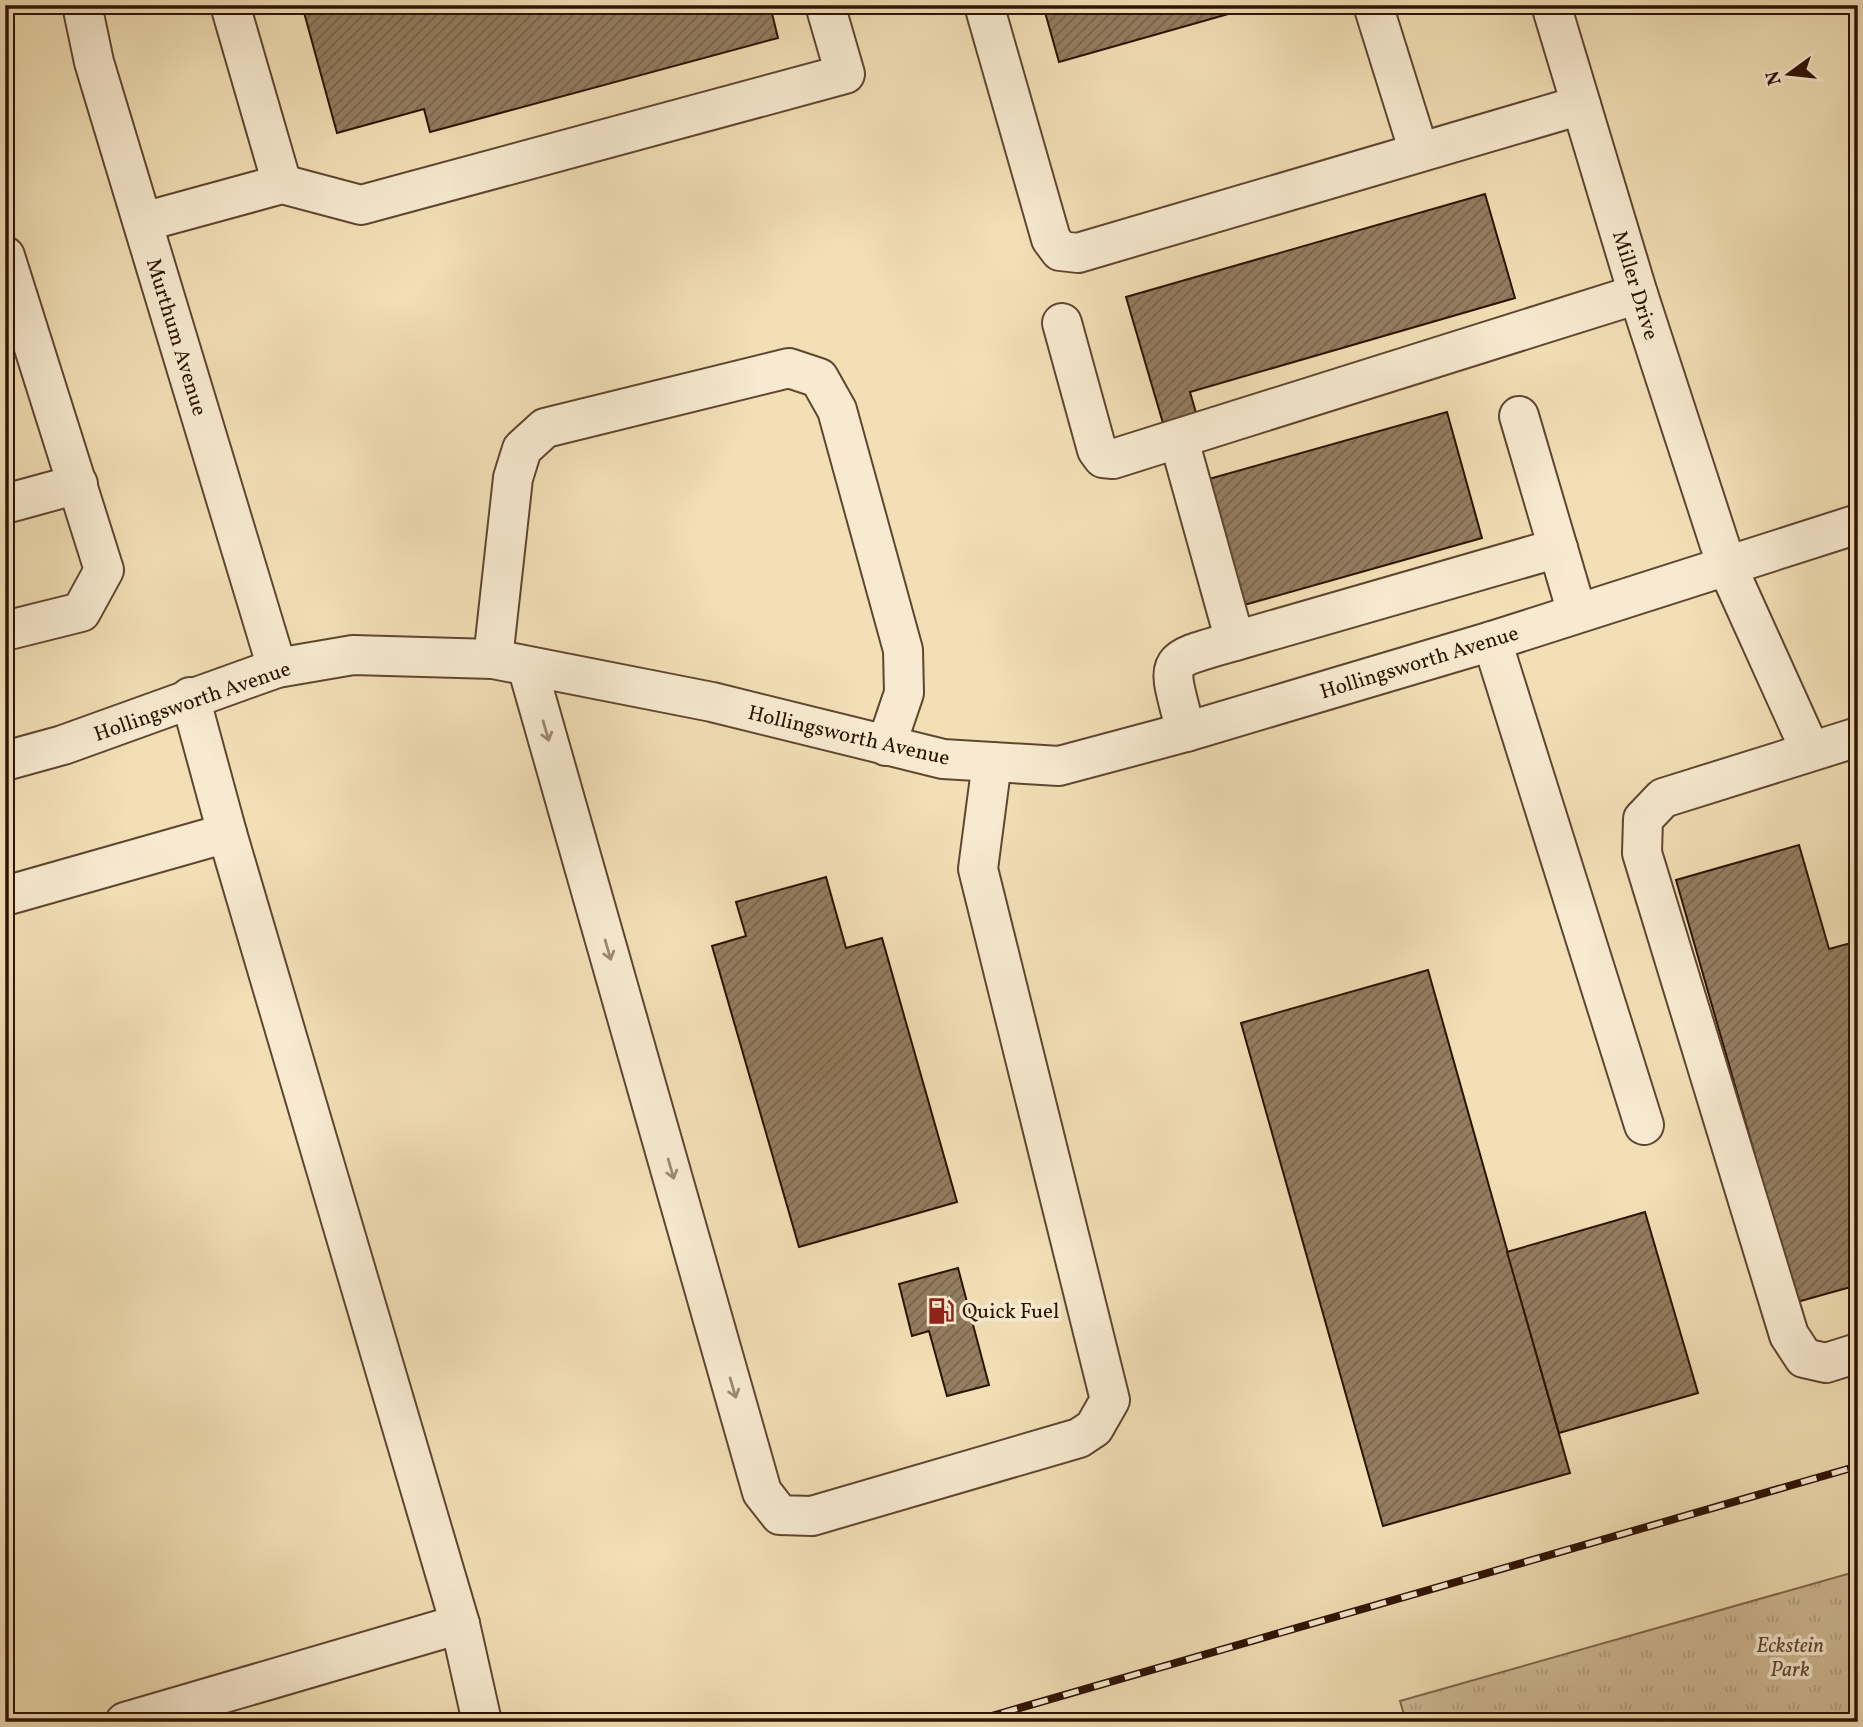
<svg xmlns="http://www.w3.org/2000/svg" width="1863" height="1727" font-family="Vollkorn,serif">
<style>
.park{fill:url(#park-tufts);stroke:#80684e;stroke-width:2}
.building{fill:url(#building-hatch);stroke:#2e1303;stroke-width:2}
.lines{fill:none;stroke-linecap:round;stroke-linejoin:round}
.minor-casing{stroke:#5f4630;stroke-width:42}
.minor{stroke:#f7ead0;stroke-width:38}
.rail-casing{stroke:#2e1303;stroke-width:8}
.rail{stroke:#f7ead0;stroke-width:5;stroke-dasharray:16;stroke-linecap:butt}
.oneway{stroke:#9d8974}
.labels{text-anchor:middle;stroke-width:7;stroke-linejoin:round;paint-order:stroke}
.street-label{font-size:21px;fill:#2e1303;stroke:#f7ead0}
.poi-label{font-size:21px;fill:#2e1303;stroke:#f7ead0;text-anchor:start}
.park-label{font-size:21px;font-style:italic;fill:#5f4630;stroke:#f7ead0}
</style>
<defs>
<pattern id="park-tufts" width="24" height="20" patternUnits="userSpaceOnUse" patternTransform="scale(1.75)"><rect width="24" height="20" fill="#d1bc98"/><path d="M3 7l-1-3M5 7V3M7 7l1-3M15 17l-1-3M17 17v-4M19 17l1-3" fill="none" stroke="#b4a181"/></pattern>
<pattern id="building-hatch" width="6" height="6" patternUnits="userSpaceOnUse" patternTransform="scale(1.75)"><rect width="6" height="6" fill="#947d60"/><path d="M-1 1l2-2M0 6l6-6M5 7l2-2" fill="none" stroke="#79654d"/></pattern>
</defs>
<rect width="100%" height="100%" fill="#f2dfb6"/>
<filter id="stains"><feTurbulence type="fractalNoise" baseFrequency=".00286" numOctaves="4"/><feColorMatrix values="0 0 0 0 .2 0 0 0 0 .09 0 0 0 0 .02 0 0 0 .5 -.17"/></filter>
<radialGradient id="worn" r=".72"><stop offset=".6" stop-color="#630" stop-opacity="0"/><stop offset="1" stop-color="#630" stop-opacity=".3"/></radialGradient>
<path class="park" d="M1858 1571V1722H1406L1400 1701Z"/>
<g class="building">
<path d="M302 5H770L778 38 430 132 424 109 337 133Z"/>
<path d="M1043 5H1260L1059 62Z"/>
<path d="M1485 194 1515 298 1190 392 1198 420 1165 430 1126 297Z"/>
<path d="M1447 412 1482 538 1244 605 1209 479Z"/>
<path d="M1799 845 1829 949 1858 941V1285L1797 1302 1676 880Z"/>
<path d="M826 877 846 948 882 938 957 1202 799 1247 712 946 746 936 736 902Z"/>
<path d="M1428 970 1570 1473 1383 1526 1241 1023Z"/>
<path d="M1645 1212 1698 1393 1559 1433 1507 1252Z"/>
<path d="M958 1268 989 1385 947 1396 929 1331 912 1336 899 1284Z"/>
</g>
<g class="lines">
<defs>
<g id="minor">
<path d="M82 5 94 62 277 668"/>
<path d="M230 5 282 184"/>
<path d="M984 5 1051 239 1060 251 1078 253 1581 105"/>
<path d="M1373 5 1419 152"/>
<path d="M1551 5 1638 294 1726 564 1810 750"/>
<path d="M143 222 282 184 361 205 845 74 825 5"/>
<path d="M5 256 104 570 81 612 5 631"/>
<path d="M1062 323 1097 450 1103 458 1113 459 1638 294"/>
<path d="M1519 416 1577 613"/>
<path d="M1179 440 1235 641 1558 548"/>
<path d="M5 504 78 484"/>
<path d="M1492 641 1644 1125"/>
<path d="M493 659 513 478 522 449 545 428 789 368 819 378 837 410 903 650 904 693 886 746"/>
<path d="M527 666 762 1492 780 1515 812 1516 1079 1438 1094 1428 1110 1400 978 869 992 762"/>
<path d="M190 697 227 833"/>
<path d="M1186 732C1167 657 1160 662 1235 641"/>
<path d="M1858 737 1663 798 1643 819 1642 853 1789 1335 1804 1358 1826 1363 1858 1353"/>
<path d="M5 761 63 745 277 668 353 655 493 659 712 702 943 759 1059 766 1186 732 1492 641 1858 524"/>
<path d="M5 896 227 833 460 1624 482 1722"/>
<path d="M125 1722 460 1624"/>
</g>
</defs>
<use href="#minor" class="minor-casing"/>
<use href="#minor" class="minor"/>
<defs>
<path id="rail" d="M971 1722 1858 1466"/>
</defs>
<use href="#rail" class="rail-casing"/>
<use href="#rail" class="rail"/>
</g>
<defs><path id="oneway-shaft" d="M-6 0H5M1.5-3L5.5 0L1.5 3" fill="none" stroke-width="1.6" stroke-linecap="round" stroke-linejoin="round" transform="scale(1.75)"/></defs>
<g class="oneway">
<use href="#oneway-shaft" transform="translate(546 731) rotate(74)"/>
<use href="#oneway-shaft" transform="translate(608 950) rotate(74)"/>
<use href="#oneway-shaft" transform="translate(671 1169) rotate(74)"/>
<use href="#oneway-shaft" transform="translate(733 1388) rotate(74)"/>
</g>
<defs>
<symbol id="fuel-bare" viewBox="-9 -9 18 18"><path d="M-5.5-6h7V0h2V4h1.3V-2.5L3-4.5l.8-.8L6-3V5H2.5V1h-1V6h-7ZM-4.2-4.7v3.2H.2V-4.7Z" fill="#8f2418" stroke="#f7ead0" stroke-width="2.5" paint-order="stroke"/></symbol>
</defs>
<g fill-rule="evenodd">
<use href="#fuel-bare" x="922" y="1292" width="38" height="38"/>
</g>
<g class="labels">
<g class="street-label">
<text transform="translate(1636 285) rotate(73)" y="7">Miller Drive</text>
<text transform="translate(177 337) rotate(73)" y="7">Murthum Avenue</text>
<text transform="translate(1419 662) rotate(-17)" y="7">Hollingsworth Avenue</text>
<text transform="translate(192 701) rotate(-19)" y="7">Hollingsworth Avenue</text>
<text transform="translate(849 735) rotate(13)" y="7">Hollingsworth Avenue</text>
</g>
<g class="poi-label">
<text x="962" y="1318">Quick Fuel</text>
</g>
<g class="park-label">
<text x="1790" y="1652">Eckstein<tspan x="1790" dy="24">Park</tspan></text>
</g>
</g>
<rect width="1863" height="1727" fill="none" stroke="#f2dfb6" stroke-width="28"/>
<rect x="7" y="7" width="1849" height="1713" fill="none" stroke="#2e1303" stroke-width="3.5"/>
<rect x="14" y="14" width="1835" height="1699" fill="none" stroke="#2e1303" stroke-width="2"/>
<g transform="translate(1789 74) rotate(255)" stroke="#f7ead0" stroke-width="5" paint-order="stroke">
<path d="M0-5L12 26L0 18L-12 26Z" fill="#2e1303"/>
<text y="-10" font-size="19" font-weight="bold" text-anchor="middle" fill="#2e1303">N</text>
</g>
<rect width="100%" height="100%" filter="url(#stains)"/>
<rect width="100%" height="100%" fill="url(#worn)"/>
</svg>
